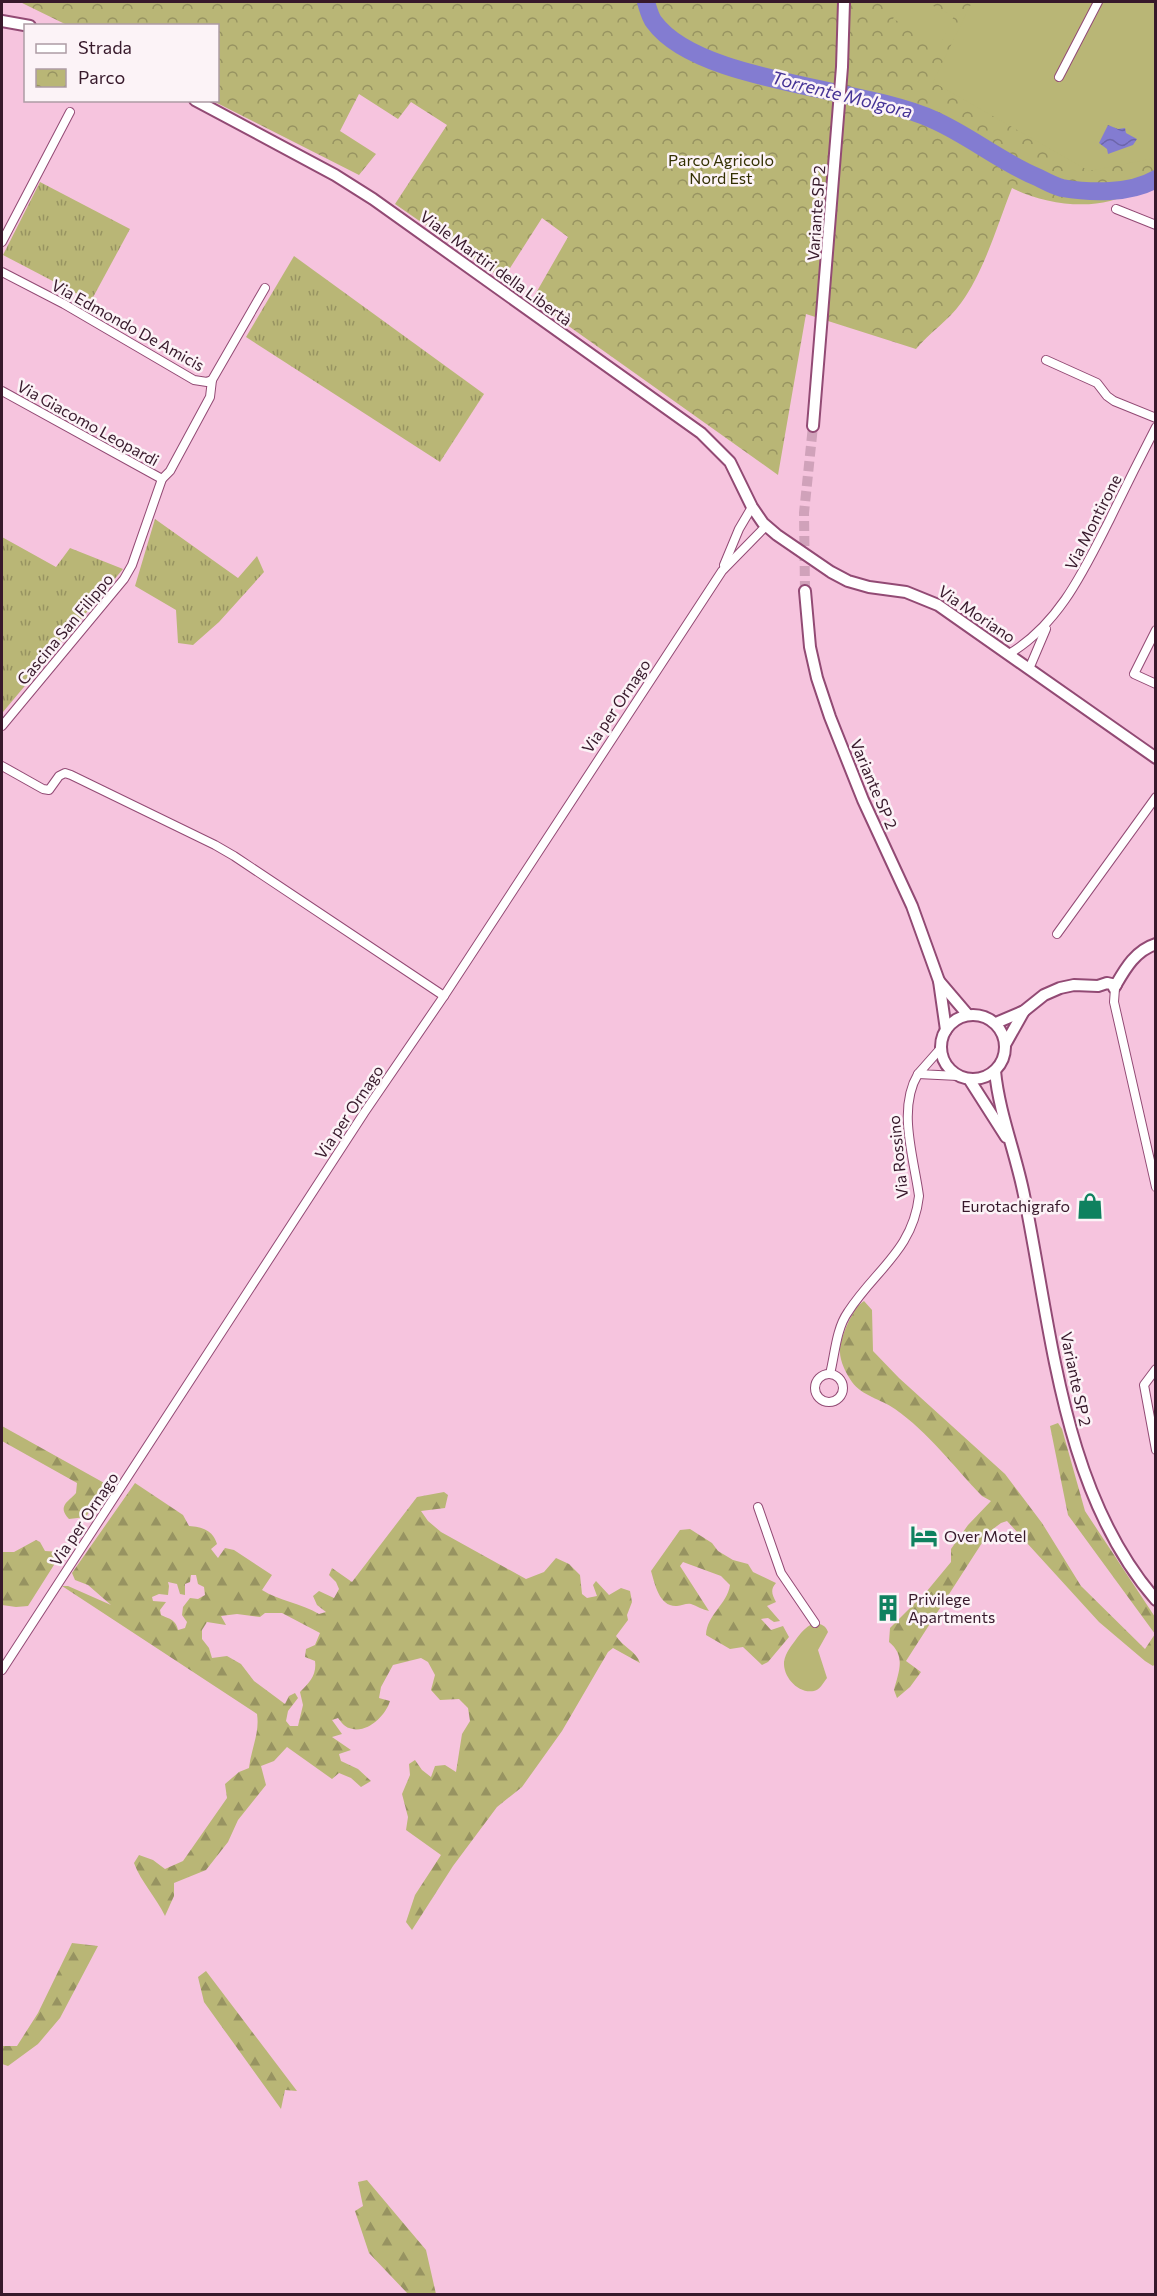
<svg xmlns="http://www.w3.org/2000/svg" width="1157" height="2296" font-family="Commissioner,sans-serif">
<style>
.grass{fill:url(#grass-tufts)}
.forest{fill:url(#forest-firs);fill-rule:evenodd}
.park{fill:url(#park-crowns)}
.garden{fill:#b9b676}
.water{fill:url(#water-waves)}
.lines{fill:none;stroke-linecap:round;stroke-linejoin:round}
.river{stroke:#837cd1;stroke-width:18}
.secondary-tunnel{stroke:#d0a2ba;stroke-width:10;stroke-dasharray:10 5;stroke-linecap:butt}
.street-casing{stroke:#924a74;stroke-width:10}
.secondary-casing{stroke:#924a74;stroke-width:14}
.street{stroke:#fff;stroke-width:8}
.secondary{stroke:#fff;stroke-width:10}
.labels{text-anchor:middle;stroke-width:5;stroke-linejoin:round;paint-order:stroke}
.park-label{font-size:16px;fill:#333003;stroke:#fcf3f7}
.street-label{font-size:16px;fill:#37192b;stroke:#fcf3f7}
.poi-label{font-size:16px;fill:#37192b;stroke:#fcf3f7;text-anchor:start}
.water-label{font-size:18px;font-style:italic;fill:#453396;stroke:#fcf3f7}
</style>
<defs>
<pattern id="grass-tufts" width="24" height="20" patternUnits="userSpaceOnUse" patternTransform="scale(1.5)"><rect width="24" height="20" fill="#b9b676"/><path d="M3 7l-1-3M5 7V3M7 7l1-3M15 17l-1-3M17 17v-4M19 17l1-3" fill="none" stroke="#979361"/></pattern>
<pattern id="forest-firs" width="22" height="20" patternUnits="userSpaceOnUse" patternTransform="scale(1.5)"><rect width="22" height="20" fill="#b9b676"/><path d="M5 1l3.5 6h-7zM16 11l3.5 6h-7z" fill="#979361"/></pattern>
<pattern id="park-crowns" width="20" height="18" patternUnits="userSpaceOnUse" patternTransform="scale(1.5)"><rect width="20" height="18" fill="#b9b676"/><path d="M2 6a3 3 0 1 1 6 0M12 15a3 3 0 1 1 6 0" fill="none" stroke="#979361"/></pattern>
<pattern id="water-waves" width="16" height="10" patternUnits="userSpaceOnUse" patternTransform="scale(1.5)"><rect width="16" height="10" fill="#837cd1"/><path d="M0 5q4-4 8 0t8 0" fill="none" stroke="#6c65aa"/></pattern>
</defs>
<rect width="100%" height="100%" fill="#f6c4de"/>
<g class="grass">
<path d="M40 182 130 229 91 301 3 255Z"/>
<path d="M294 256 484 394 440 462 246 337Z"/>
<path d="M155 519 238 578 257 556 264 572 219 622 193 645 178 643 176 610 135 586Z"/>
<path d="M2 537 56 567 70 548 123 569 3 712Z"/>
</g>
<g class="forest">
<path d="M864 1301 872 1310 873 1351 899 1378 1005 1474 1042 1523 1081 1586 1145 1649 1155 1634 1068 1515 1050 1426 1058 1423 1062 1429 1085 1511 1155 1617V1664L1153 1666 1145 1661 1099 1622 1007 1521 1001 1523 989 1532 906 1661 921 1672 910 1687 897 1698 894 1690C899 1671 906 1656 889 1642L890 1628 927 1591 951 1562V1549L968 1525 991 1501 982 1496C954 1467 928 1432 895 1409 881 1399 862 1396 852 1382 846 1373 839 1360 840 1349 841 1336 853 1307 864 1301Z"/>
<path d="M2 1426 106 1484 86 1517 69 1519C57 1506 68 1502 76 1493L77 1483 2 1441Z"/>
<path d="M135 1483 183 1515 189 1526C202 1527 213 1530 217 1544L211 1549 218 1558 225 1548 234 1550 272 1575 262 1590C279 1601 301 1603 319 1614L326 1612 317 1605 313 1596 319 1591 334 1598 339 1589 336 1582 329 1575 332 1568 352 1582 417 1497 444 1492 448 1495 445 1508 421 1511 428 1521 441 1532 526 1579 544 1572 556 1558 569 1564 580 1575 582 1594 587 1598 597 1596 593 1585 596 1581 609 1595 621 1588 630 1591 632 1602 627 1615 628 1620 616 1636C623 1647 636 1651 640 1663L613 1648 608 1652 562 1731 522 1787 497 1807 453 1866 412 1930 406 1922 415 1895 441 1855 406 1830 408 1817 402 1794 410 1775 409 1764 415 1760 422 1770 431 1777 435 1766 445 1765 456 1772 462 1734 470 1721 468 1708 459 1699 440 1700 431 1690 435 1675 428 1662 421 1658 393 1665 381 1687 379 1698 390 1701C386 1715 367 1735 349 1728 345 1727 341 1722 338 1718L332 1720 342 1734 332 1737 351 1750 339 1754 341 1761 358 1769 371 1781 361 1787 351 1778 339 1773 332 1779 287 1747 274 1761 261 1766 266 1785 238 1820 228 1842 206 1870 174 1883V1896L165 1916C156 1897 141 1882 134 1863L139 1855 153 1860 165 1869 183 1861 227 1798 225 1784 239 1772 249 1768C251 1749 260 1733 257 1714L62 1586H68L111 1605 88 1585 75 1580 72 1573ZM191 1575H196L198 1584 204 1587 205 1595 198 1599 190 1598 183 1607 182 1615 187 1622 185 1628 178 1630C176 1620 170 1619 161 1615L160 1610 166 1602 153 1601 152 1597 159 1594 168 1595 169 1586 168 1582 177 1584 180 1594 185 1595V1584L190 1582ZM265 1613H282L320 1633 315 1645 306 1649 305 1657 315 1661C317 1675 309 1683 300 1692L303 1705 298 1726H290L286 1721 288 1711 298 1698 295 1693 289 1696 285 1704 254 1681 241 1664 227 1656 212 1658 209 1648 202 1639V1630L207 1622 226 1625 221 1616 237 1614 260 1617Z"/>
<path d="M690 1529 712 1543 718 1551 733 1560 748 1564 753 1572 776 1583C770 1590 772 1594 776 1602L767 1606 780 1621 774 1622 768 1618 761 1619 771 1630 783 1626 789 1637 768 1662 762 1665 743 1647 730 1649 706 1635C707 1614 727 1605 730 1585L721 1576 683 1562 680 1566 709 1611C703 1610 697 1606 691 1604 686 1603 682 1606 677 1606 659 1607 655 1584 651 1571L680 1530Z"/>
<path d="M36 1540 40 1542 45 1551 61 1552 59 1557 28 1606 16 1607 2 1605V1552H14Z"/>
<path d="M72 1943 98 1946 60 2018 38 2044 8 2066 2 2064V2046H17L38 2013Z"/>
<path d="M206 1971 297 2091 285 2090 281 2109 204 2002 198 1977Z"/>
<path d="M367 2180 426 2250 436 2294H408L369 2253 355 2211 363 2206 358 2182Z"/>
</g>
<path class="park" d="M20 2H1155V185C1141 190 1126 197 1110 201 1079 209 1040 202 1012 188 998 223 984 272 961 303 948 321 930 332 916 349L806 314 778 475 532 300 568 237 542 218 503 279 395 204 447 125 411 102 398 119 359 94 340 131 376 154 359 175 213 101 218 100V26L67 25Z"/>
<g class="garden">
<path d="M902 2H925L954 16 941 43 893 19Z"/>
<path d="M972 2H1155V158L1089 171 933 82Z"/>
<path d="M815 1623C822 1624 826 1626 828 1632L818 1650 827 1678C823 1683 820 1690 814 1691 798 1694 783 1677 784 1662 785 1653 792 1645 797 1638 802 1631 808 1625 815 1623Z"/>
</g>
<path class="water" d="M1108 125 1118 129 1125 128 1126 133 1137 139 1133 145 1108 154 1107 149 1099 143Z"/>
<g class="lines">
<path class="river" d="M646 2C648 8 650 17 654 22 698 83 863 87 934 120 970 136 1001 162 1037 177 1045 181 1054 186 1062 188 1091 193 1130 194 1156 179"/>
<path class="secondary-tunnel" d="M805 591 804 513 813 426"/>
<defs>
<g id="street">
<path d="M1059 77 1098 2"/>
<path d="M1116 209 1156 225"/>
<path d="M2 242 70 112"/>
<path d="M2 272 64 304 194 380 207 382 212 380 265 288"/>
<path d="M1046 360 1097 383 1107 396 1114 401 1156 418"/>
<path d="M2 391 162 479"/>
<path d="M724 565 739 529 752 507"/>
<path d="M1156 630 1134 674 1156 684"/>
<path d="M1009 654C1059 624 1083 572 1109 521 1124 490 1140 458 1156 427"/>
<path d="M1029 669 1046 629"/>
<path d="M2 726 124 579 132 565 162 479 170 471 210 397 212 380"/>
<path d="M2 766 43 789 49 790 59 776 65 773 71 775 215 845 234 856 444 996"/>
<path d="M1057 934 1156 797"/>
<path d="M1115 988 1114 1002 1156 1187"/>
<path d="M941 1048 918 1074 958 1076"/>
<path d="M1156 1369 1144 1385 1156 1450"/>
<circle cx="829" cy="1388" r="14"/>
<path d="M830 1374C835 1354 836 1329 848 1312 875 1270 913 1250 919 1196 914 1158 897 1109 918 1074"/>
<path d="M758 1507 781 1573 815 1623"/>
<path d="M2 1670 364 1113 444 996 722 571 766 526"/>
</g>
<g id="secondary">
<path d="M2 21 30 26"/>
<path d="M195 100 335 175 373 199 701 433 730 462 752 507 763 523 777 535 831 572 848 581 869 587 906 592 938 605 1156 758"/>
<path d="M813 426 842 67 844 2"/>
<path d="M805 591 810 647 817 678 830 717 863 800 912 906 939 981 946 1030"/>
<path d="M939 981 968 1015"/>
<path d="M1114 988C1124 971 1134 951 1156 944"/>
<circle cx="973" cy="1047" r="32"/>
<path d="M996 1023 1024 1011 1044 995 1060 988 1074 985 1098 986 1107 983 1116 985"/>
<path d="M1006 1043 1024 1011"/>
<path d="M995 1071C999 1113 1016 1154 1024 1195 1052 1331 1062 1492 1156 1600"/>
<path d="M969 1079 1006 1137"/>
</g>
</defs>
<use href="#street" class="street-casing"/>
<use href="#secondary" class="secondary-casing"/>
<use href="#street" class="street"/>
<use href="#secondary" class="secondary"/>
</g>
<defs>
<symbol id="shop-bare" viewBox="-9 -9 18 18"><path d="M-5-2.5h2.3a2.7 3.5 0 0 1 5.4 0H5L5.5 6h-11ZM-1.5-2.5h3a1.5 2.3 0 0 0-3 0Z" fill="#0f815f" stroke="#fcf3f7" stroke-width="2.5" paint-order="stroke"/></symbol>
<symbol id="hotel-bare" viewBox="-9 -9 18 18"><path d="M-6-4.5h1.5V1H6V5H4.5V3h-9V5H-6ZM-4 0a1.8 1.8 0 1 1 3.6 0ZM.5 0V-2.5h3Q6-2.5 6 0Z" fill="#0f815f" stroke="#fcf3f7" stroke-width="2.5" paint-order="stroke"/></symbol>
<symbol id="building-bare" viewBox="-9 -9 18 18"><path d="M-4-6H4V6H1V3H-1V6H-4ZM-2.5-4.3h1.7v1.8h-1.7ZM.8-4.3h1.7v1.8H.8ZM-2.5-1h1.7V.8h-1.7ZM.8-1h1.7V.8H.8Z" fill="#0f815f" stroke="#fcf3f7" stroke-width="2.5" paint-order="stroke"/></symbol>
</defs>
<g fill-rule="evenodd">
<use href="#shop-bare" x="1071" y="1187" width="38" height="38"/>
<use href="#hotel-bare" x="905" y="1517" width="38" height="38"/>
<use href="#building-bare" x="869" y="1589" width="38" height="38"/>
</g>
<g class="labels">
<g class="park-label">
<text x="721" y="166">Parco Agricolo<tspan x="721" dy="18">Nord Est</tspan></text>
</g>
<g class="street-label">
<text transform="translate(816 213) rotate(-86)" y="6">Variante SP 2</text>
<text transform="translate(496 268) rotate(36)" y="6">Viale Martiri della Libertà</text>
<text transform="translate(128 325) rotate(29)" y="6">Via Edmondo De Amicis</text>
<text transform="translate(88 423) rotate(29)" y="6">Via Giacomo Leopardi</text>
<text transform="translate(1093 522) rotate(-63)" y="6">Via Montirone</text>
<text transform="translate(977 614) rotate(34)" y="6">Via Moriano</text>
<text transform="translate(65 629) rotate(-50)" y="6">Cascina San Filippo</text>
<text transform="translate(616 706) rotate(-56)" y="6">Via per Ornago</text>
<text transform="translate(874 784) rotate(67)" y="6">Variante SP 2</text>
<text transform="translate(349 1112) rotate(-56)" y="6">Via per Ornago</text>
<text transform="translate(898 1157) rotate(-96)" y="6">Via Rossino</text>
<text transform="translate(1076 1379) rotate(78)" y="6">Variante SP 2</text>
<text transform="translate(84 1519) rotate(-56)" y="6">Via per Ornago</text>
</g>
<g class="poi-label">
<text x="1070" y="1212" text-anchor="end">Eurotachigrafo</text>
<text x="944" y="1542">Over Motel</text>
<text x="908" y="1605">Privilege<tspan x="908" dy="18">Apartments</tspan></text>
</g>
<g class="water-label">
<text transform="translate(842 95) rotate(14)" y="6">Torrente Molgora</text>
</g>
</g>
<rect width="1157" height="2296" fill="none" stroke="#37192b" stroke-width="6"/>
<rect x="24" y="24" width="195" height="78" fill="#fcf3f7" stroke="#ad9ca5" stroke-width="1.5"/>
<rect x="36" y="44" width="30" height="9" fill="#ffffff" stroke="#ad9ca5" stroke-width="1.5"/>
<text x="78" y="54" font-size="18" fill="#37192b">Strada</text>
<rect x="36" y="69" width="30" height="18" fill="url(#park-crowns)" stroke="#ad9ca5" stroke-width="1.5"/>
<text x="78" y="84" font-size="18" fill="#37192b">Parco</text>
</svg>
